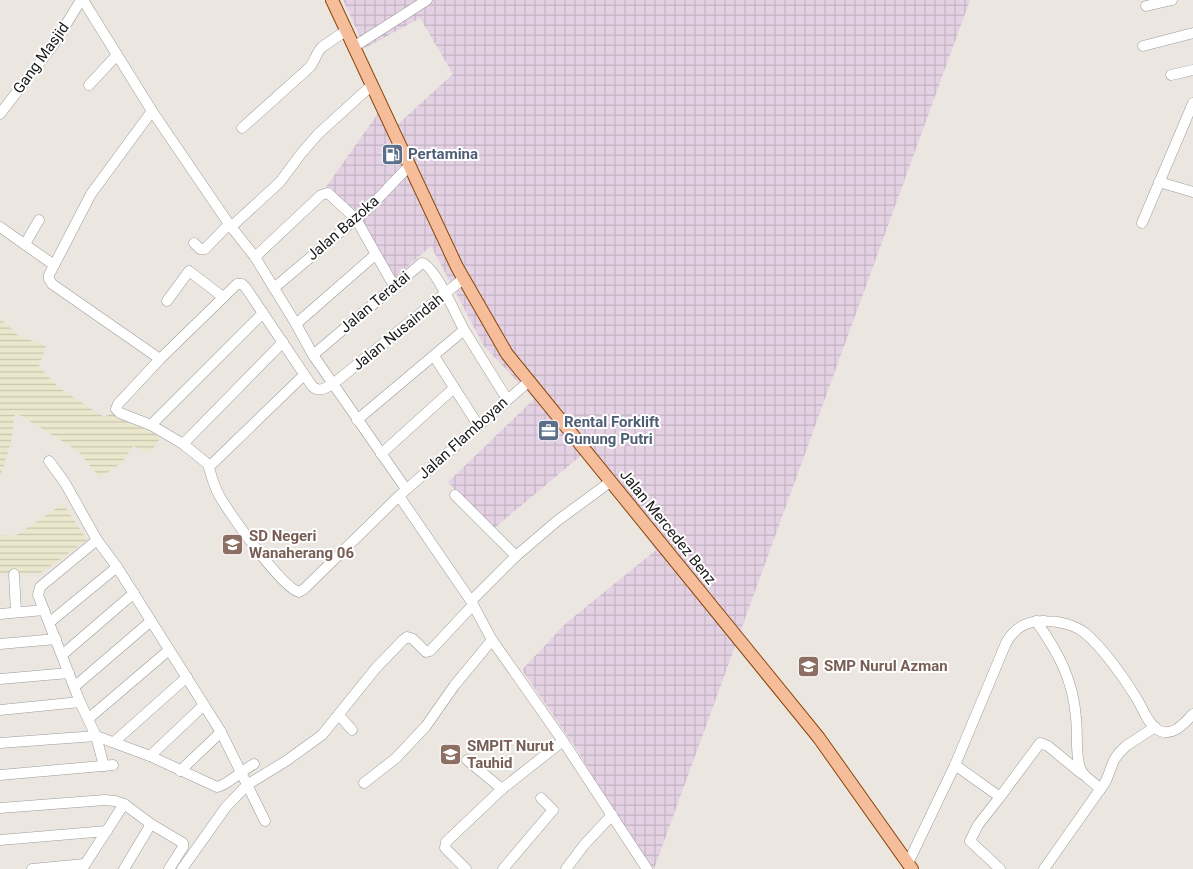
<svg xmlns="http://www.w3.org/2000/svg" width="1193" height="869" font-family="Roboto,sans-serif">
<style>
.industrial{fill:url(#industrial-grid)}
.farmland{fill:url(#farmland-rules)}
.lines{fill:none;stroke-linecap:round;stroke-linejoin:round}
.minor-casing{stroke:#9b9b9b;stroke-width:11}
.major-casing{stroke:#894608;stroke-width:14}
.minor{stroke:#fff;stroke-width:10}
.major{stroke:#f6bd9b;stroke-width:12}
.labels{text-anchor:middle;stroke-width:4;stroke-linejoin:round;paint-order:stroke}
.street-label{font-size:15px;fill:#1a1a1a;stroke:#fff}
.service-label{font-size:15px;font-weight:bold;fill:#4e5e75;stroke:#fff;text-anchor:start}
.education-label{font-size:15px;font-weight:bold;fill:#785e54;stroke:#fff;text-anchor:start}
</style>
<defs>
<pattern id="industrial-grid" width="8" height="8" patternUnits="userSpaceOnUse" patternTransform="scale(1.25)"><rect width="8" height="8" fill="#e4d2e4"/><path d="M0 4h8M4 0v8" fill="none" stroke="#c3b4c3"/></pattern>
<pattern id="farmland-rules" width="6" height="5" patternUnits="userSpaceOnUse" patternTransform="scale(1.25)"><rect width="6" height="5" fill="#eae7cc"/><path d="M0 2.5h6" fill="none" stroke="#c8c6af"/></pattern>
</defs>
<rect width="100%" height="100%" fill="#ece6e0"/>
<path class="industrial" d="M343 0H970L654 869 618 823 578 751 522 670 565 624 656 550 584 453 492 530 448 482 534 399 484 346 431 246 392 280 362 219 326 187 386 102 397 125 453 74 420 18 365 48Z"/>
<g class="farmland">
<path d="M0 318 19 336 46 346 39 366 59 388 104 417 112 413 161 437 150 453 133 446 122 462 100 478 78 451 15 412 11 442 0 478Z"/>
<path d="M63 504 87 540 39 574 0 573V535L15 536Z"/>
</g>
<g class="lines">
<defs>
<g id="minor">
<path d="M83 0 152 111 229 224 255 257 296 324 313 355 406 489"/>
<path d="M1146 6 1172 0"/>
<path d="M355 46 427 0"/>
<path d="M1143 46 1193 33"/>
<path d="M1171 75 1193 70"/>
<path d="M89 85 117 55"/>
<path d="M152 111 91 194 49 275V279L52 284 160 359"/>
<path d="M0 114 54 44 81 0"/>
<path d="M242 128 310 67C315 61 316 53 322 47L347 30"/>
<path d="M1159 182 1193 192"/>
<path d="M1142 223 1193 103"/>
<path d="M0 227 54 265"/>
<path d="M231 227 280 182 300 155 318 134 372 85"/>
<path d="M194 243 200 249H205L229 224"/>
<path d="M25 244 39 220"/>
<path d="M255 257 321 195 328 193 356 219 394 286"/>
<path d="M274 288 370 207 409 166"/>
<path d="M167 301 189 271 223 297"/>
<path d="M296 324 375 255"/>
<path d="M313 355 422 263C435 266 457 317 464 330"/>
<path d="M434 356 478 425"/>
<path d="M304 375 212 464 209 465 183 444 151 425 120 413 116 409 118 404 160 359 237 284H242L246 288 312 386C319 393 325 388 333 384L463 279"/>
<path d="M357 420 464 330 507 399"/>
<path d="M151 425 263 313"/>
<path d="M183 444 283 342"/>
<path d="M381 454 454 388"/>
<path d="M49 461 65 483 97 540 117 567 221 732 265 821"/>
<path d="M208 464C211 475 214 487 220 497 231 515 281 587 299 592L304 589 399 496 528 382"/>
<path d="M455 495 516 556"/>
<path d="M399 496 471 601 492 640 563 741 647 869"/>
<path d="M97 540 40 587 38 595 80 702 96 736 104 766"/>
<path d="M14 574 16 612"/>
<path d="M471 601 516 556 557 521 610 482"/>
<path d="M0 614 44 610"/>
<path d="M1036 621C1058 652 1073 679 1076 718 1078 735 1075 752 1080 768 1084 779 1095 781 1100 790"/>
<path d="M50 622 117 567"/>
<path d="M0 644 56 639"/>
<path d="M62 655 134 593"/>
<path d="M0 679 69 673"/>
<path d="M74 687 151 621"/>
<path d="M0 710 80 702"/>
<path d="M339 715 352 730"/>
<path d="M88 719 169 650"/>
<path d="M114 742 187 677"/>
<path d="M0 743 96 736 150 756 217 787C226 786 244 769 254 764"/>
<path d="M150 756 204 705"/>
<path d="M467 760 502 789"/>
<path d="M955 765 1000 797 1040 743 1048 746 1082 774"/>
<path d="M180 771 221 732"/>
<path d="M0 775 113 765"/>
<path d="M364 783 396 758 426 726 454 686 492 640"/>
<path d="M0 808 105 800 115 801 124 804 151 824 183 843V847L169 869"/>
<path d="M0 840 107 831"/>
<path d="M908 863 955 765 1006 643C1015 627 1027 620 1046 621 1059 621 1075 625 1085 633 1103 648 1125 679 1137 699 1143 709 1148 724 1158 730 1173 738 1184 723 1193 714"/>
<path d="M32 869 85 864"/>
<path d="M82 869 124 804"/>
<path d="M124 869 151 824"/>
<path d="M182 869 226 807 247 785 286 761 322 735 376 668 403 640 407 637 413 639 426 652 430 651 473 605"/>
<path d="M466 869 445 848 446 842 502 789 563 741"/>
<path d="M503 869 553 810 541 798"/>
<path d="M566 869 584 845 612 815"/>
<path d="M1000 869 970 841 978 825 1000 797"/>
<path d="M1044 869 1106 781 1114 760 1119 753 1126 746 1155 727"/>
</g>
<path id="major" d="M332 0 457 267 507 354 819 738 912 869"/>
</defs>
<use href="#minor" class="minor-casing"/>
<use href="#major" class="major-casing"/>
<use href="#minor" class="minor"/>
<use href="#major" class="major"/>
</g>
<defs>
<symbol id="fuel-square" viewBox="-11 -11 22 22"><rect x="-9" y="-9" width="18" height="18" rx="4" fill="#5c6f8a" stroke="#fff"/><path d="M-5.5-6h7V0h2V4h1.3V-2.5L3-4.5l.8-.8L6-3V5H2.5V1h-1V6h-7ZM-4.2-4.7v3.2H.2V-4.7Z" fill="#fff"/></symbol>
<symbol id="office-square" viewBox="-11 -11 22 22"><rect x="-9" y="-9" width="18" height="18" rx="4" fill="#5c6f8a" stroke="#fff"/><path d="M-6-3h4V-5.5h4V-3h4V5H-6ZM-1-4.5V-3h2v-1.5ZM-6 0V1H6V0Z" fill="#fff"/></symbol>
<symbol id="school-square" viewBox="-11 -11 22 22"><rect x="-9" y="-9" width="18" height="18" rx="4" fill="#8d6e63" stroke="#fff"/><path d="M0-5L7-2L0 1L-7-2ZM-4 1L0 2.5L4 1V4Q0 6-4 4Z" fill="#fff"/></symbol>
</defs>
<g fill-rule="evenodd">
<use href="#fuel-square" x="380" y="142" width="25" height="25"/>
<use href="#office-square" x="536" y="418" width="25" height="25"/>
<use href="#school-square" x="220" y="532" width="25" height="25"/>
<use href="#school-square" x="796" y="654" width="25" height="25"/>
<use href="#school-square" x="438" y="742" width="25" height="25"/>
</g>
<g class="labels">
<g class="street-label">
<text transform="translate(41 58) rotate(-54)" y="5">Gang Masjid</text>
<text transform="translate(343 228) rotate(-41)" y="5">Jalan Bazoka</text>
<text transform="translate(375 302) rotate(-40)" y="5">Jalan Teratai</text>
<text transform="translate(398 332) rotate(-39)" y="5">Jalan Nusaindah</text>
<text transform="translate(463 438) rotate(-42)" y="5">Jalan Flamboyan</text>
<text transform="translate(668 527) rotate(51)" y="5">Jalan Mercedez Benz</text>
</g>
<g class="service-label">
<text x="408" y="159">Pertamina</text>
<text x="564" y="427">Rental Forklift<tspan x="564" dy="17">Gunung Putri</tspan></text>
</g>
<g class="education-label">
<text x="249" y="541">SD Negeri<tspan x="249" dy="17">Wanaherang 06</tspan></text>
<text x="824" y="671">SMP Nurul Azman</text>
<text x="467" y="751">SMPIT Nurut<tspan x="467" dy="17">Tauhid</tspan></text>
</g>
</g>
</svg>
